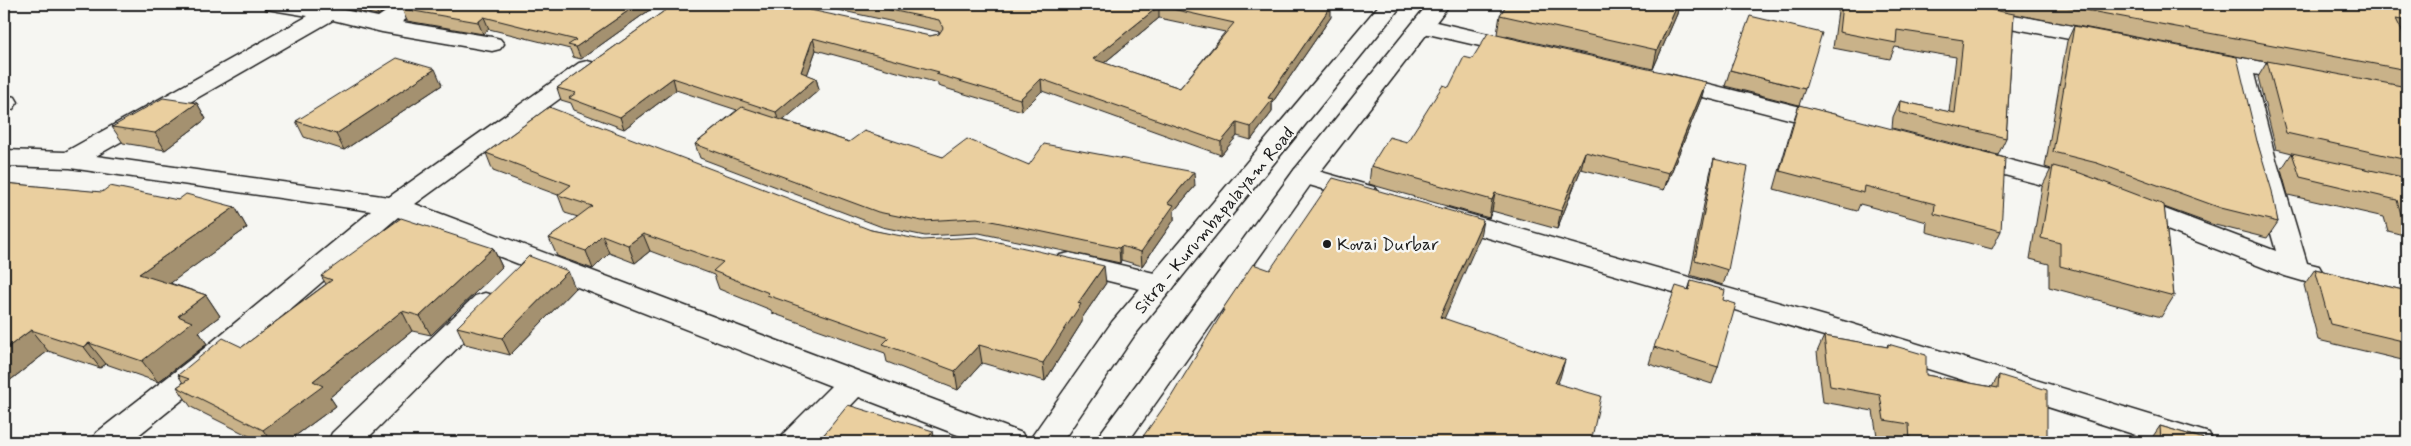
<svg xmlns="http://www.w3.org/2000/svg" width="2411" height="446" font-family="Mynerve,sans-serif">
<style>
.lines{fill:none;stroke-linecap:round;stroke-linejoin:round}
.minor-casing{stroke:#1c1c1c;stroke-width:3}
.major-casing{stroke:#1c1c1c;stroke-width:3}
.minor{fill:#f6f6f2;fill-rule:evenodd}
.major{fill:#f6f6f2;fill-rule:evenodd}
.wall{fill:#c9b289;stroke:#1c1c1c;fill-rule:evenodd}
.shaded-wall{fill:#a4916f;stroke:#1c1c1c}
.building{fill:#eacf9f;stroke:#1c1c1c;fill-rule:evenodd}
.poi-dot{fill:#1c1c1c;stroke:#f6f6f2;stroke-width:2}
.labels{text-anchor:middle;stroke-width:5;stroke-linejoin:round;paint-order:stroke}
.street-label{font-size:18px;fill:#1c1c1c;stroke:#f6f6f2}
.poi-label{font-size:18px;fill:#1c1c1c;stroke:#f6f6f2;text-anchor:start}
</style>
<rect width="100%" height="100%" fill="#f6f6f2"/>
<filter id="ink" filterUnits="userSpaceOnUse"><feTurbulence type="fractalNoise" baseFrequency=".02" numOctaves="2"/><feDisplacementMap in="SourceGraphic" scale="10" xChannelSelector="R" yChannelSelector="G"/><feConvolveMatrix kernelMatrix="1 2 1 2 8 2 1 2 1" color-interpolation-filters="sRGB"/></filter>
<g filter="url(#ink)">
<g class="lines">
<defs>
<g id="minor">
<path d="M263 4H314L378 17 398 4H423L420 9 402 22 492 37 500 39 504 44 500 49 492 51 382 32 333 20 96 156 389 197 579 63 587 61 595 63 599 68 595 73 415 204 1022 433 1026 442H976L859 397 816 442H780L784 433 831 386 398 217 218 371 130 442H92L96 433 196 355 371 211 70 168 4 166V150L65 152 308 16 266 9Z"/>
<path d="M1908 4H1954L2107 32 2115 34 2118 39 2115 44 2107 46 1919 11 1911 9Z"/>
<path d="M1423 19 1527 43 1531 48 1527 53 1519 55 1415 31 1412 26 1415 21Z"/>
<path d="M2203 50 2298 69 2306 71 2310 76 2306 81 2298 83 2254 74 2275 156 2307 263 2319 266 2323 273 2319 280 2309 283 2285 276 2121 212 2117 206 2121 200 2131 197 2141 200 2276 251 2249 156 2229 69 2195 62 2191 57 2195 52Z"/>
<path d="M1668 74 1841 117 1845 122 1841 127 1832 130 1660 86 1656 81 1660 76Z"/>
<path d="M4 95 15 97 18 102 13 109 4 111Z"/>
<path d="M1968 149 2093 182 2097 188 2093 194 2084 196 1959 163 1955 157 1959 151Z"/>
<path d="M1304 167 1374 187 1378 193 1374 199 1365 201 1295 181 1291 175 1295 169Z"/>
<path d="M1447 208 1846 322 2209 433 2213 442H2158L1824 336 1437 223 1433 217 1437 211Z"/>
<path d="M1070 253 1171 277 1176 284 1171 291 1161 294 1060 269 1056 262 1060 255Z"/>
<path d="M485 293 495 296 500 303 495 310 364 442H328L332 433 475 296Z"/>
</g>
<g id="major">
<path d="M1380 4H1403L1134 336 1062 442H1028L1112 322Z"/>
<path d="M1428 4H1450L1313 181 1128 442H1094L1295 169Z"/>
</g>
</defs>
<use href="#minor" class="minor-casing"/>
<use href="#major" class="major-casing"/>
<use href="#minor" class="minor"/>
<use href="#major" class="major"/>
</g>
<g class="wall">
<path d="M317 4H395L378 15Z"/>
<path d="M658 4 581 59 573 57 570 49 489 29 483 34 407 21 402 9Z"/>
<path d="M674 4 930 36 939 34 940 32 811 4H1328L1327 5 1331 17 1272 103V112L1251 140 1237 136 1221 155 1042 91 1022 111 938 86V83L816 50 807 75 816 78 819 90 783 120 849 142 943 157 1029 165 1195 186 1174 211V220L1142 266 1121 260 1120 263 979 233 925 236 882 227 700 158 695 144 737 110 676 90 624 129 574 110 571 103 561 100 557 88ZM1159 18 1225 32 1180 88 1104 63Z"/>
<path d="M1507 4H1679L1677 14 1653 69 1497 34 1500 15Z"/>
<path d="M1839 4H2407V40L2406 39 2407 41V236L2388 231 2384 217 2288 195 2281 170 2292 153 2276 149 2258 77 2267 62 2014 14 2006 138 1998 155 1892 128 1893 117 1900 101 1949 112 1956 57 1895 47 1890 59 1833 48Z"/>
<path d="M2074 26 2257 141 2278 222 2267 238 2211 224 2164 207 2174 296 2161 317 2049 287V264L2030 259 2042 187 2051 169 2045 167 2067 41Z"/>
<path d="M1472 59 1706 82 1701 99 1664 190 1581 169 1557 229 1492 211 1489 218 1369 184 1371 166 1407 142Z"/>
<path d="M1730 70 1805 89 1799 105 1725 86Z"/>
<path d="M442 85 344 150 304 137 296 121Z"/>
<path d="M197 103 206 119 165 150 123 143 112 127Z"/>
<path d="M1799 105 2001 231 1992 249 1926 232 1927 222 1860 204 1857 211 1774 189 1793 122Z"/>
<path d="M486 153 871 230 1106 283 1082 318V322L1045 381 982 363 958 390 887 362 885 353 772 313 771 310 719 289 714 275 650 251 635 263 609 253 593 269 557 256 549 238 578 217 565 213 558 195 493 171Z"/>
<path d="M1714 159 1728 270 1723 285 1690 275 1710 174Z"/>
<path d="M4 183 178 200 235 207 247 228 170 283 206 295 220 316 199 332 207 344 158 382 106 364 100 368 48 351 4 385Z"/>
<path d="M493 248 502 267 431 335 412 331 330 397 336 406 287 442H261L191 407 177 387 183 383 178 375 242 347 326 284 321 276Z"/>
<path d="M2315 269 2407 291V382L2402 360 2318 340 2304 285Z"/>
<path d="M1691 281 1723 300 1718 367 1712 384 1649 364 1654 347 1688 290Z"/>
<path d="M575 288 510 355 465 344 457 327Z"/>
<path d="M1824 336 1887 347 1888 344 1926 375 1992 387 1999 375 2047 442H1901V440L1877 436 1873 411 1823 402 1817 352Z"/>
<path d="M2160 426 2215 442H2149Z"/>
</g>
<g class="shaded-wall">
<path d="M372 4H395L378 15Z"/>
<path d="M638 4H658L581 59 576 47Z"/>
<path d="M1678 4H1679L1677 14 1653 69 1657 50Z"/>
<path d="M1159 6V18L1094 71 1093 59Z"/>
<path d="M1331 6V17L1272 103V112L1251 140V127L1268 98Z"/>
<path d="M484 17 489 29 483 34 478 22Z"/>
<path d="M813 38 816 50 804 84 801 72Z"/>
<path d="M435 69 442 85 344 150 336 134Z"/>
<path d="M673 78 676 90 624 129 620 117Z"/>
<path d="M816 78 819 90 779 124 776 112Z"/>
<path d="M1041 79 1042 91 1022 111 1020 99Z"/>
<path d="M1706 82 1701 99 1664 190 1669 173Z"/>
<path d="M197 103 206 119 165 150 155 133Z"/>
<path d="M1237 123V136L1221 155V142Z"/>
<path d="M1585 152 1581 169 1557 229 1561 211Z"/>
<path d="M1194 172 1195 186 1174 211V220L1142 266 1141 252 1168 203Z"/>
<path d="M1495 193 1492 211 1489 218 1492 200Z"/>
<path d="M235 207 247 228 154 295 139 274Z"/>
<path d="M1483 220 1480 237 1437 335 1440 317Z"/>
<path d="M643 234 650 251 635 263 628 245Z"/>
<path d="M602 235 609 253 593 269 586 251Z"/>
<path d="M1121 246V260L1120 263 1119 248Z"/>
<path d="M493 248 502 267 431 335 420 316Z"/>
<path d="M1104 266 1106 283 1082 318V322L1045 381 1043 363 1078 303Z"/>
<path d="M568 271 575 288 510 355 502 338Z"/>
<path d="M206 295 220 316 199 332 207 344 158 382 142 361 178 316Z"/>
<path d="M402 311 412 331 330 397 336 406 287 442H271L263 430 313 381Z"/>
<path d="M31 330 48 351 4 385V350Z"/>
<path d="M89 343 106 364 100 368 84 347Z"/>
<path d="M979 345 982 363 958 390 955 371Z"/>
<path d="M1565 360 1560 378 1550 400 1555 383Z"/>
<path d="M933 431 935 442H925Z"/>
</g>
<g class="building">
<path d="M409 4H638L576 47 568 45 576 40 484 17 478 22 402 9Z"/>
<path d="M674 4H783L930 36 939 34 943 28 939 20 861 4H1324L1331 6 1268 98 1273 99 1251 127 1237 123 1221 142 1041 79 1020 99 936 74 939 72 813 38 801 72 816 78 776 112 673 78 620 117 569 98 576 93 557 88ZM1159 6 1234 23 1180 88 1093 59Z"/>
<path d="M1507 4H1678L1657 50 1500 15Z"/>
<path d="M1842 4H1962L2014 14 2006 138 1899 112 1900 101 1955 113 1963 40 1897 30 1896 43 1839 32Z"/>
<path d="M2053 4H2407V21L2396 19 2407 41V70Z"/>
<path d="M1750 16 1822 33 1805 89 1730 70Z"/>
<path d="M2074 26 2237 57 2257 141 2272 191 2278 222 2221 208 2097 163 2053 152Z"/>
<path d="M1488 33 1706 82 1669 173 1585 152 1561 211 1495 193 1492 200 1371 166 1389 137 1407 142 1443 85 1449 87 1464 57 1472 59Z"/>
<path d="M397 58 435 69 336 134 296 121Z"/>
<path d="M2267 61 2407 87V160L2286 133Z"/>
<path d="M163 98 197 103 155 133 112 127Z"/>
<path d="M1799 105 2005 158 2001 231 1934 214 1935 204 1865 186 1864 193 1780 171Z"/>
<path d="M549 107 871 230 922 240 976 237 1104 266 1078 303 1081 304 1043 363 979 345 955 371 883 344 889 338 767 295 769 293 713 271 723 262 643 234 628 245 602 235 586 251 549 238 592 206 558 195 571 185 486 153Z"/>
<path d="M742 107 849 142 864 131 943 157 967 139 1029 165 1044 144 1194 172 1168 203 1174 205 1141 252 1121 246 1119 248 977 218 922 221 878 212 695 144Z"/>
<path d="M2292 153 2407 178V216L2401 214 2397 200 2300 177Z"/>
<path d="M1714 159 1748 167 1728 270 1695 260Z"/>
<path d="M2053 166 2080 173 2164 205 2174 296 2060 266V243L2041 238Z"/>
<path d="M1333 178 1483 220 1440 317 1565 360 1555 383 1601 396 1591 442H1139L1171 397 1224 310H1222L1253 264 1270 270Z"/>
<path d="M4 183 102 192 110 186 178 200 186 194 235 207 139 274 206 295 178 316 192 322 142 361 89 343 84 347 31 330 4 350Z"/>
<path d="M401 218 493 248 420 316 402 311 313 381 323 386 263 430 177 387 189 379 178 375 223 338 242 347 332 280 321 276Z"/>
<path d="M529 256 568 271 502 338 457 327Z"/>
<path d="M2315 269 2407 291V342L2330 324Z"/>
<path d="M1691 281 1725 290 1723 300 1736 304 1718 367 1654 347 1676 286 1689 290Z"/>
<path d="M1824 336 1888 347V344L1926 355V375L1998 388 1999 375 2047 390V442H1972L1963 439V442H1910L1909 424 1884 420 1880 395 1830 386Z"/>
<path d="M848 405 933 431 925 442H818Z"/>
<path d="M2160 426 2215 442H2161Z"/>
</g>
</g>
<circle class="poi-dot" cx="1327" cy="244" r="5"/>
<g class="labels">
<g class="street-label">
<text transform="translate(1214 220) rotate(-50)" y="6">Sitra - Kurumbapalayam Road</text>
</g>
<g class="poi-label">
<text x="1337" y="250">Kovai Durbar</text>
</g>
</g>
<rect width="2411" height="446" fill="none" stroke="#f6f6f2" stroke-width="20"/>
<rect x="10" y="10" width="2391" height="426" fill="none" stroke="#1c1c1c" stroke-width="2" filter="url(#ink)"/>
</svg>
